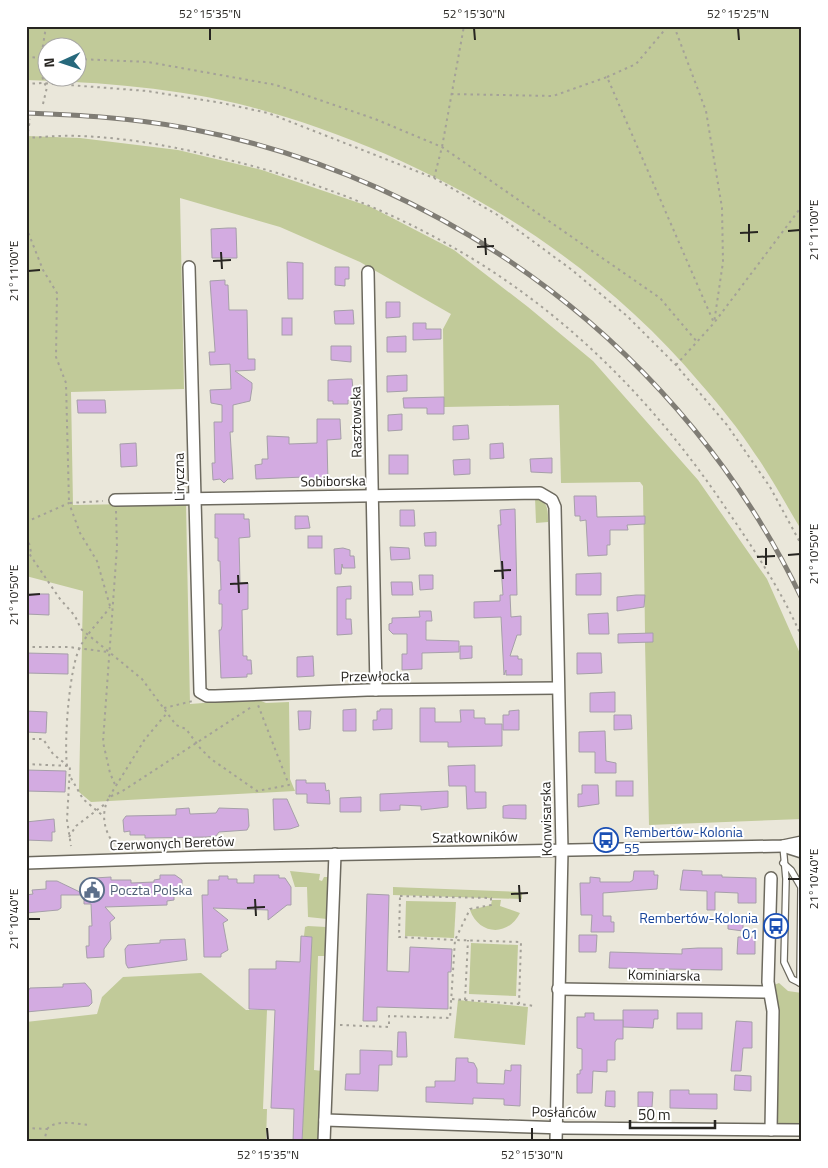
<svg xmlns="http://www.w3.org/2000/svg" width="828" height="1168" font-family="'Titillium Web',sans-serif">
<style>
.green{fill:#c1ca99;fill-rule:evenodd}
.building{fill:#d3abe1;stroke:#a69fa9}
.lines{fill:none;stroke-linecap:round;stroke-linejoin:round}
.service-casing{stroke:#6d6a5f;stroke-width:8}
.minor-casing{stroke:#6d6a5f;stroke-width:14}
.path{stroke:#a4a198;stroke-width:2;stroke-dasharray:2.5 4;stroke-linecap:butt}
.service{stroke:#fff;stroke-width:5.5}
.minor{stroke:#fff;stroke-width:11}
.rail-casing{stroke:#807d75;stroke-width:5}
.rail{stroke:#fff;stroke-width:3;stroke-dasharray:9;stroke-linecap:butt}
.ticks{fill:none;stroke:#272521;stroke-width:2}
.labels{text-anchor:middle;stroke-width:4;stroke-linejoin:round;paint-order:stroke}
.street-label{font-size:14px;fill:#272521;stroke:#fff}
.transit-label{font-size:14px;fill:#164399;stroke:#fff;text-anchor:start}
.service-label{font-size:14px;fill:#4e5e75;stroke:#fff;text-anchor:start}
.neatline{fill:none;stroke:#272521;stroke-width:2}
.ticks-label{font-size:12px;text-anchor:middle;fill:#272521}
</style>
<rect width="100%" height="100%" fill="#eae7da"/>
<g class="green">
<path d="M26 26H802V531C786 505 772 478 755 454 739 429 719 405 700 383 586 247 421 153 251 107 178 88 101 82 26 80ZM48 48H78V78H48Z"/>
<path d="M26 136 80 138 178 150 262 170 371 207 454 250 528 307 593 361 698 480 767 579 802 658V819L649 825 645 642H653V633H645L643 486 640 482 561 483 559 405 444 407 443 329 451 314 360 262 280 227 180 198 184 389 71 392 73 505 186 503 190 704 256 699 266 703 289 702 290 779 295 791 91 802 79 792 83 591 26 576Z"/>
<path d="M535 497C548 502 548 509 548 522L536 523Z"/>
<path d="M290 871 320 874 319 880 322 881 324 877H330L327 919 308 917 307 887H295Z"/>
<path d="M393 887 522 892V899L393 895Z"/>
<path d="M492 900H501L500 906 520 913C508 937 479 935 470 910L491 905Z"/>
<path d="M406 901 456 902 454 938 405 936Z"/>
<path d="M308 926 326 927 328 930 327 956H318L314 1070 322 1071 319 1142H302L312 937 304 936 305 927Z"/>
<path d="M471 943 518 945 516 996 469 994Z"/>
<path d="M201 973 246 1010H267L263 1109H267L266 1142H26V1022L97 1014 102 997 123 977Z"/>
<path d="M779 983 788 991 802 993V1126L780 1125 775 1118 774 985Z"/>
<path d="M458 1000 528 1007 525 1045 454 1038Z"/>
</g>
<g class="building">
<path d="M228 228H236L237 258H212L211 229Z"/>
<path d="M287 262 303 263V299H288Z"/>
<path d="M335 267H349V279H345V286L335 285Z"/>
<path d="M225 280V285H228L229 310H247L248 359H255V370L235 371 252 383V388L250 401 233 405V432H230L233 479H228L224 483 220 479 213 480 212 463H215L214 422H222V405L211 403 210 390 231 389 230 364 210 365 209 352H215V350L210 281Z"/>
<path d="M386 302H400V317L386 318Z"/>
<path d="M353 310 354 324H335L334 311Z"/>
<rect x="282" y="318" width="10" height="17"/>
<path d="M413 323H426V329H441V339L413 340Z"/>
<path d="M406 336V352H387V337Z"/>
<path d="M331 346H351V362L331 360Z"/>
<path d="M407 375V391L387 392V376Z"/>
<path d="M348 379H352L354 400H348V404H333V401H328V380Z"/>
<path d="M444 397V414H427V408H404L403 398Z"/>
<path d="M77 400H105L106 413H78Z"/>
<path d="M402 414V430L388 431V415Z"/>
<path d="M317 419H340L341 439 327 440 328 484H305L304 477 256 479 255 465 262 464V459H268L267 436 289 437V444L317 443Z"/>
<path d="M468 425 469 439 453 440V426Z"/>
<path d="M136 443 137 466 121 467 120 444Z"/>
<path d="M503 443 504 458 490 459V444Z"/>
<rect x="389" y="455" width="19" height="19"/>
<path d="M552 458V473L531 472 530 459Z"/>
<path d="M470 459V474L454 475 453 460Z"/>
<path d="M574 496H596L597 517 645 516V524L627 525 628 530H610V545H607V555L588 556 586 520 580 521V516H575Z"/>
<path d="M515 509 517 595H510L511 617 521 616V635H517L510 656H518V659H522V675H506V670L504 675 501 617 474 618V602L500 601V595H503L498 525H501L500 510Z"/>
<path d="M400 510H414L415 526H400Z"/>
<path d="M215 514H244V519H249L250 537 239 538 240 583H248V609L242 610 243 656H247V660H251L252 674H247V677L221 678 219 630H221L222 626V604H219V590H221L220 561H218V538H215Z"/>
<path d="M295 516H308L310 528 295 529Z"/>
<path d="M436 532V546H425L424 533Z"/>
<rect x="308" y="536" width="14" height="12"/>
<path d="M390 547 409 548 410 559 391 560Z"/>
<path d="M343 548 350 550V556H354L355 568H343L342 564 341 574H335L334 549Z"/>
<path d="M601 573V595H576V574Z"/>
<path d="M419 575H433V589L420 590Z"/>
<path d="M391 582H412L413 595H392Z"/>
<path d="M351 586V599H346V619H351L352 634 337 635V587Z"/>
<path d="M26 594H49V615L26 614Z"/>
<path d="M636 595H645L644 607 617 611V597Z"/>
<path d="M419 611H431L432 621H426V640L459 641V652L422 653V669L402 670V654H407V634H393L389 630V624L392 623V618L420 617Z"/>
<path d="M608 613 609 634H589L588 614Z"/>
<path d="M653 633V642L618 643V634Z"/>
<path d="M460 646H472V658L460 659Z"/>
<path d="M26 653 68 654V674L26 673Z"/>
<path d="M577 653H601L602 673 577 674Z"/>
<path d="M313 656 314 676 297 677V657Z"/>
<path d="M615 692V712H590V693Z"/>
<path d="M420 708H435V722H461L460 710H474V718H485V724H502V746L448 747V742H420Z"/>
<path d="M356 709V731H343V710Z"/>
<path d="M380 709H392V729L373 730V720H377V711H380Z"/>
<path d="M519 710V730H503V715H509V711Z"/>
<path d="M26 711 47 712 46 733 26 732Z"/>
<path d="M298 711H311L310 729 299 730Z"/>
<path d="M614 715H631L632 729 614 730Z"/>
<path d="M605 731 606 761 616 763V773H595V752H579V732Z"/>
<path d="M475 765V792H486V808L467 809 466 786H449L448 766Z"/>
<path d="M26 770 66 771 65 792 26 791Z"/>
<path d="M296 780H306V783H325L326 791 329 790 330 804 307 803V794H296Z"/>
<rect x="616" y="781" width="17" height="15"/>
<path d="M582 785H598L599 804 578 807V794H582Z"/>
<path d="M448 791V807L421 810V806L400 805V810L380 811V794Z"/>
<path d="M361 797V812H340V798Z"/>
<path d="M273 799H287L299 826 290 829 274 830Z"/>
<path d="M509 805H526V819L503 818V806Z"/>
<path d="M189 808 190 814 216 813 219 808 248 809 249 826 247 830 219 832 216 836 206 837 145 838V835H130V831L124 832 123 820 126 816 176 815V809Z"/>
<path d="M54 819 55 832H52V841L26 840V822Z"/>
<path d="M683 870 702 871V875H722V877L756 878V903H738V893L715 892V910H707V891L680 890Z"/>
<path d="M634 871H654V875H658L657 889 603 893V916H611V922H614V932H591L592 915H581L580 883H590V877L600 878V882H630L633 880Z"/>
<path d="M160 875H175L182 880V894H174V900L167 901V905L105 907 115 918 110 922 111 939 104 949V957L87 958 86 946H89V926H92L91 904H84V895H61V908L58 910 26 913V895L33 894 32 890 46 889V881H57L84 894 83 886H90V882H94V878L111 877V880H131V883L154 882V880L160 879Z"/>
<path d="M254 875H279V878H285L291 887V905H287L268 920V910L213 908 228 920 223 923 228 950 221 954V957H204L202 895H208V880H219V876H228V879H237V883H254Z"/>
<path d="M367 894 389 895 387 971 409 972 410 947 452 949 451 972H448V1009L377 1007V1021H363Z"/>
<path d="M731 919 743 920V931L728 929V921Z"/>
<path d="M579 935H597L596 952H579Z"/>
<path d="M301 936 312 937 311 958 302 1142H293L294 1109 271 1108 275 1010 249 1009V969H276V961L300 962Z"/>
<path d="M738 937H755V954H737Z"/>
<path d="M185 939 187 960 128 968 126 964 125 949 128 945 160 943V940Z"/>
<path d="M698 948H722V970L609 968 610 952 682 954V949Z"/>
<path d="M85 983 91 990 92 1003 89 1006 26 1012V995L30 988 63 987V984Z"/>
<path d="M623 1010H658V1019H654L653 1028 623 1027Z"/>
<path d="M585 1013H594V1020H623V1039H617L615 1042V1060H607V1072L593 1071 592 1093H577V1074H580V1070H582V1049L577 1048V1017H585Z"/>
<rect x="677" y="1013" width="25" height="16"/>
<path d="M736 1021 752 1022V1048H743L741 1071H731Z"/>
<path d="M398 1032H406L407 1057H397Z"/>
<path d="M360 1050 392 1051V1065H379L378 1091 345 1090 346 1074H360Z"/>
<path d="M456 1058H468V1062L474 1063 477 1069V1083L504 1084 505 1070 511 1071V1065H521L520 1106 504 1105V1099L473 1098V1104L426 1102V1087H435V1081H455Z"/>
<path d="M735 1075 751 1076V1091L734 1090Z"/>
<path d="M670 1090H689V1094H717V1109L670 1108Z"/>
<path d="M606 1091H615V1107L605 1106Z"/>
<path d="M638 1092H653L652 1107H638Z"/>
</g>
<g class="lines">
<defs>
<g id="service">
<path d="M783 846 786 879 784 962 792 979 802 984"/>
<path d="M783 863 791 870 801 887 800 983"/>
</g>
<g id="minor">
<path d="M189 267 200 692 207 696H215L367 690 558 688"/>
<path d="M368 272 376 690"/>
<path d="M115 500 540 493 552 500 555 507 562 850 556 1142"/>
<path d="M783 846 802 852"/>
<path d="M26 863 205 857 783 846 802 842"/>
<path d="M558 989 769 992"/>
<path d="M325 1120 564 1128 802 1130"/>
<path d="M771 1130 773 1011 768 982 771 878"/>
<path d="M324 1142 335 854"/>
</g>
</defs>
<use href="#service" class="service-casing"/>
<use href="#minor" class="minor-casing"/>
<g class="path">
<path d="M674 26 706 111 722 208 723 262 714 323"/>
<path d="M26 57 48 58"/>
<path d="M78 59 148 62 276 85 375 119 442 147 660 298 698 343"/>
<path d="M607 77 636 64 668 26"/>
<path d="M26 84 43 83 147 91 222 103 268 113 434 178 496 214 572 270 627 316 676 365 727 425 770 487 802 546"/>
<path d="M451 94 553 96 607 77 714 323"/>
<path d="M43 104 47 87C36 74 44 42 46 26"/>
<path d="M26 138C44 137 62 135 80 136 136 138 191 150 245 164 453 218 605 329 725 507 753 548 782 591 802 638"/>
<path d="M26 145 30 119"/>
<path d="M434 178 442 147 464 26"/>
<path d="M26 227 43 270 57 293 56 357 66 383 69 503 103 501"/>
<path d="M676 365 714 323 802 206"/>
<path d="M116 511 117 547 103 742 110 773 116 787"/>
<path d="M26 522 69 503 80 533 97 561 110 606"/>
<path d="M26 530 31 552"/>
<path d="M26 549 60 599 75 616 81 629 142 679 176 725 186 729 200 748 211 759 257 791 289 785 258 705"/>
<path d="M26 647H69L108 652"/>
<path d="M164 708 193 701"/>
<path d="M26 739H43L53 754 67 765"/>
<path d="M26 764 70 766 67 820 71 846"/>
<path d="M67 766C64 741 69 669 80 647 88 632 100 621 110 607"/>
<path d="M71 778 83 799 102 815"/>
<path d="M109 797 145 739 167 713"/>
<path d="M69 837 76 826 105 804"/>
<path d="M114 844C103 829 101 813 109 797L121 792 253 706"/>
<path d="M400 896 491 898V905L470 909 455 940 399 937Z"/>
<path d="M452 999 519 1004"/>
<path d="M465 1000 468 940"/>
<path d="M340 1025 389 1027V1016L450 1018 455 940 521 942 519 1004 535 1006"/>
<path d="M26 1128 47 1129 44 1142"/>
<path d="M47 1129C56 1119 76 1124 89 1125"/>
</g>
<use href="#service" class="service"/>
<use href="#minor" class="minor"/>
<defs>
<path id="rail" d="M26 113C80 115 133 118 186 128 453 178 684 353 802 599"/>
</defs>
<use href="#rail" class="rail-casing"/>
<use href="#rail" class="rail"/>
</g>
<path class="ticks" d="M210 28V40M474 28 475 40M738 28 739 40M749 224V242M788 231 800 230M740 233 758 232M485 238 486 255M477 247 494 246M221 252 222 269M213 261 231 260M28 271 40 270M766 548V565M788 555 800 554M757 557 775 556M502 561 503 579M494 571 511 570M238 575 239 593M230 584 248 583M28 595 40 594M788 879H800M519 885 520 902M511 894 528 893M255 899 256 916M247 908 265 907M28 919H40M267 1128 268 1140M532 1128V1140"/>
<defs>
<symbol id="bus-ring" viewBox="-11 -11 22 22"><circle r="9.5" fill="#fff" stroke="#1a4fb4" stroke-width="1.5"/><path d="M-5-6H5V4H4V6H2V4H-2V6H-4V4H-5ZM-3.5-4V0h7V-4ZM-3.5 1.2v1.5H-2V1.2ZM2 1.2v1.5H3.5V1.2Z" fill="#1a4fb4"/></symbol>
<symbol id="civic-ring" viewBox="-11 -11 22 22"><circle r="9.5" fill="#fff" stroke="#5c6f8a" stroke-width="1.5"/><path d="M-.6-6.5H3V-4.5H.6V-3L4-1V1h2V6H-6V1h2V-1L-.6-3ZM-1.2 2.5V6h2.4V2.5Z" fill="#5c6f8a"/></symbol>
</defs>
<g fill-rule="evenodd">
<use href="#bus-ring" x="592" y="826" width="28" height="28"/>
<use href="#civic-ring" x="78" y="876" width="28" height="28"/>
<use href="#bus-ring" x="762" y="912" width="28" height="28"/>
</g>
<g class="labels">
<g class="street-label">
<text transform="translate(356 422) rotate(-91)" y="5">Rasztowska</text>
<text transform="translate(179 477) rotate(-91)" y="5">Liryczna</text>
<text transform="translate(333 481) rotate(-1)" y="5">Sobiborska</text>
<text transform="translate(375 676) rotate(-1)" y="5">Przewłocka</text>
<text transform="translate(546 819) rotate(-91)" y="5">Konwisarska</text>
<text transform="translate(475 837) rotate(-1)" y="5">Szatkowników</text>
<text transform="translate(172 843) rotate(-2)" y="5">Czerwonych Beretów</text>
<text transform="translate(664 975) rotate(1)" y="5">Kominiarska</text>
<text transform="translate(564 1112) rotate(1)" y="5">Posłańców</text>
</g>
<g class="transit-label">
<text x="624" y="837">Rembertów-Kolonia<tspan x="624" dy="16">55</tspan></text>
<text x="758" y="923" text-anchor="end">Rembertów-Kolonia<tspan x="758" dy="16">01</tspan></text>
</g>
<g class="service-label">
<text x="110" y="895">Poczta Polska</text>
</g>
</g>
<rect width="828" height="1168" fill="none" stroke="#ffffff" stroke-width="55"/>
<g transform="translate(62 62) rotate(267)"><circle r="24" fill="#ffffff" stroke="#a9a8a6"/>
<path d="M0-4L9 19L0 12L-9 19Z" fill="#27697c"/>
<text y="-8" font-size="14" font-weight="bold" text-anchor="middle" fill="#272521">N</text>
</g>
<path d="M630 1120v8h85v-8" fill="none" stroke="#272521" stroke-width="2.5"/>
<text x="638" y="1120" font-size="15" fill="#272521" stroke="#ffffff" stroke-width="4" paint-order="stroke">50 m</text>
<rect x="28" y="28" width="772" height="1112" class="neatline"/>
<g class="ticks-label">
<text x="210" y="18">52°15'35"N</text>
<text x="474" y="18">52°15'30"N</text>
<text x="738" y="18">52°15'25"N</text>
<text transform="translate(814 230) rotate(-90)" y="4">21°11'00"E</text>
<text transform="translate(14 271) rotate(-90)" y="4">21°11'00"E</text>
<text transform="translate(814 554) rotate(-90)" y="4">21°10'50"E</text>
<text transform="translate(14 595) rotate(-90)" y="4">21°10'50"E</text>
<text transform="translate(814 879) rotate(-90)" y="4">21°10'40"E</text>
<text transform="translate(14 919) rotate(-90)" y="4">21°10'40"E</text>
<text x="268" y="1159">52°15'35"N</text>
<text x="532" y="1159">52°15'30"N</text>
</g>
</svg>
